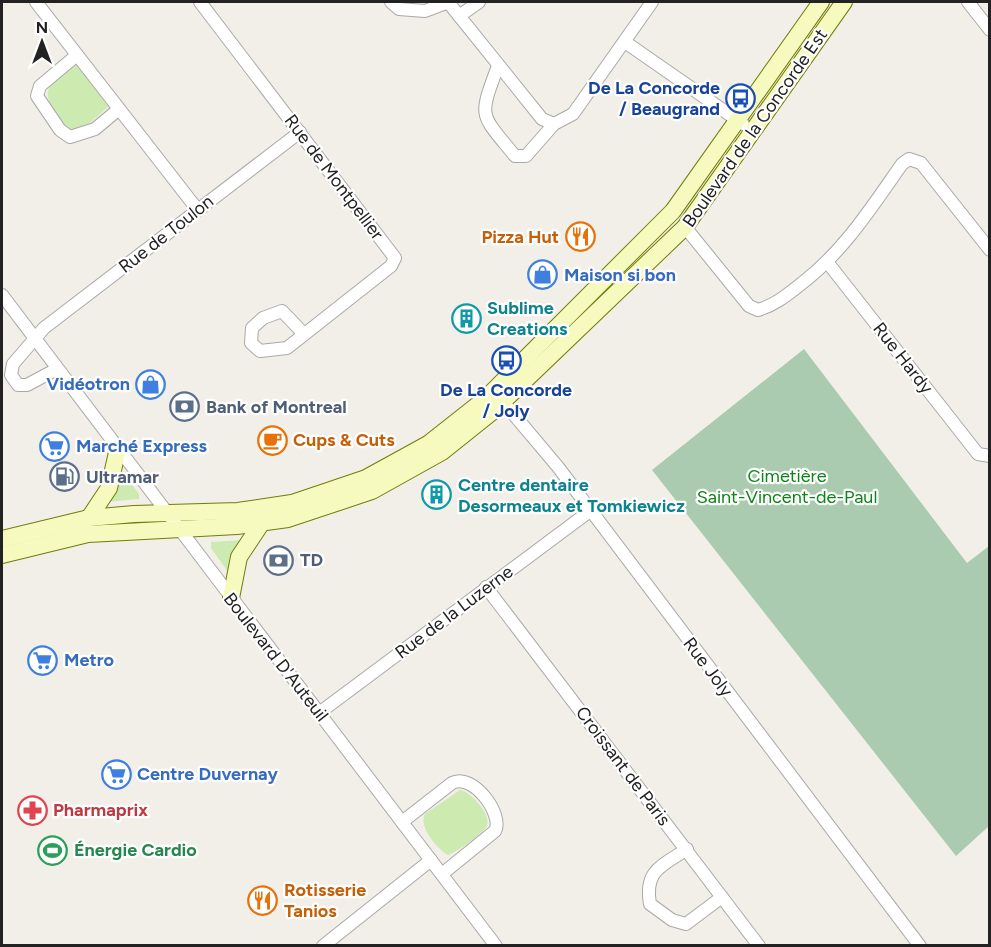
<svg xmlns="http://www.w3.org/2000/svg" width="991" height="947" font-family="Figtree,sans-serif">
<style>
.grass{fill:#cdebb0}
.cemetery{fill:#aacbaf}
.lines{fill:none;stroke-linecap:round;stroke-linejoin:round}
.street-casing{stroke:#a9a9a9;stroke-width:14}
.secondary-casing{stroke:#707d05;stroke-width:18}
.street{stroke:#fff;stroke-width:12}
.secondary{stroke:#f7fabf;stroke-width:16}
.labels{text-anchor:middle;stroke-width:4.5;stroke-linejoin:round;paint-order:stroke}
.transit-label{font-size:18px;font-weight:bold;fill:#164399;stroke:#fff;text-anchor:end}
.street-label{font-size:18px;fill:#222;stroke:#fff}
.food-label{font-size:18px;font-weight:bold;fill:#c56008;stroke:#fff;text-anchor:start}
.shop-label{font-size:18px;font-weight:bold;fill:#366cbe;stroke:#fff;text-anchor:start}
.culture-label{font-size:18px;font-weight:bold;fill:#0d838f;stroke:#fff;text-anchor:start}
.service-label{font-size:18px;font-weight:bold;fill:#4e5e75;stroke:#fff;text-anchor:start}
.park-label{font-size:18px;fill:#0c8416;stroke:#fff}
.health-label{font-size:18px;font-weight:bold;fill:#be3a42;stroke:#fff;text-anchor:start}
.leisure-label{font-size:18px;font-weight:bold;fill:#27864d;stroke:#fff;text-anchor:start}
</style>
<rect width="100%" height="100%" fill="#f2efe9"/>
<g class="grass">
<path d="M72 64 81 65 109 106 83 129 73 132C66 128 61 120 57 114 37 88 53 82 72 64Z"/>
<path d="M122 472 139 494V499L106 502 119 473Z"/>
<path d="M243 540 228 572 211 548V542Z"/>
<path d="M460 790C470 791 492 815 487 826 484 833 455 853 448 855 437 849 418 826 425 814Z"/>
</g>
<path class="cemetery" d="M804 349 967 563 989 546V826L956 856 652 470Z"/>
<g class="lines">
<defs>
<g id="street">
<path d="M36 2 197 209"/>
<path d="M200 2 395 258 391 266 287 348 260 351 251 343 252 328 263 318 282 311 304 334"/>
<path d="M391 2 399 9 425 11 449 2"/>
<path d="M448 2 542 119 554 124"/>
<path d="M968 2 990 30"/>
<path d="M459 16 479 2"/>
<path d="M625 42 743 124"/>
<path d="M77 55 40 86 37 96 60 130 70 137 95 129 119 109"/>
<path d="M498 66C478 119 480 113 515 156H526L554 124 573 114 652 2"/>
<path d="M685 227 749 306 758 310C775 305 787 295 801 284 844 251 871 208 902 164L909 159 921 163 990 250"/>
<path d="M828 263 978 454 990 456"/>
<path d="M2 295 496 946"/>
<path d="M57 369 27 385H18L11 375 13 364 44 328 300 132"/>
<path d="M499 397 558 467 920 946"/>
<path d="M486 587 759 946"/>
<path d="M319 713 590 511"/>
<path d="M402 822 452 783C473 772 504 815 495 831L442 874"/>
<path d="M687 849C662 866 644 870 650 904L672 920 686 924 722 897"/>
<path d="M323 946 431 860"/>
</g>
<g id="secondary">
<path d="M89 518 109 488 118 448"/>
<path d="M2 539 89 518 134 514 238 511 292 503 366 478 428 444 485 399 673 211 821 2"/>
<path d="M2 555 88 534 237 526 288 519 372 491 442 452 492 412 685 227 844 2"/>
<path d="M231 598 239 557 261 524"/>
</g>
</defs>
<use href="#street" class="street-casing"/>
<use href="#secondary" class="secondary-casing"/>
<use href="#street" class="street"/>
<use href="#secondary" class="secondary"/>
</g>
<defs>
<symbol id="bus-ring" viewBox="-11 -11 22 22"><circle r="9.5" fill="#fff" stroke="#1a4fb4" stroke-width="1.5"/><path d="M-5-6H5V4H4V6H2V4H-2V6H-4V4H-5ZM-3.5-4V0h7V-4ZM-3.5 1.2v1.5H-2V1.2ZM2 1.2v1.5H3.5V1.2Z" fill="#1a4fb4"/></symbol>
<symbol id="restaurant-ring" viewBox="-11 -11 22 22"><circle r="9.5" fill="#fff" stroke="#e8710a" stroke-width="1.5"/><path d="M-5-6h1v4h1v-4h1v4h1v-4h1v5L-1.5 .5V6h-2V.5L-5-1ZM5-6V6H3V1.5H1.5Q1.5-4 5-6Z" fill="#e8710a"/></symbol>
<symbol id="shop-ring" viewBox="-11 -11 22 22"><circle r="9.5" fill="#fff" stroke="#3f7fe0" stroke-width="1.5"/><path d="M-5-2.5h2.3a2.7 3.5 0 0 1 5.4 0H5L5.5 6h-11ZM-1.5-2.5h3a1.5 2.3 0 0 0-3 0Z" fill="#3f7fe0"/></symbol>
<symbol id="building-ring" viewBox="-11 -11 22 22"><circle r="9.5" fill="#fff" stroke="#0f9aa8" stroke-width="1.5"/><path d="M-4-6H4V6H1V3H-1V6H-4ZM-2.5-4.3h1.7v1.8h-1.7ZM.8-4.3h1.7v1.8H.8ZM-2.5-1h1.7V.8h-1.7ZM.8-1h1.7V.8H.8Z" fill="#0f9aa8"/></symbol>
<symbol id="bank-ring" viewBox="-11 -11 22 22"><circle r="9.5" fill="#fff" stroke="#5c6f8a" stroke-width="1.5"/><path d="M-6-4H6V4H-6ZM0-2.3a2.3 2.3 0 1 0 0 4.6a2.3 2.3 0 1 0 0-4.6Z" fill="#5c6f8a"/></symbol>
<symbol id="cafe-ring" viewBox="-11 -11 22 22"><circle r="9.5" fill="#fff" stroke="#e8710a" stroke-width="1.5"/><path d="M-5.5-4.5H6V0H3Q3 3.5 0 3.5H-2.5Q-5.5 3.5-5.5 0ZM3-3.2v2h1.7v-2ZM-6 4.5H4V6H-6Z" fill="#e8710a"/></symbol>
<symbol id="supermarket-ring" viewBox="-11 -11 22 22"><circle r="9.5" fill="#fff" stroke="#3f7fe0" stroke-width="1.5"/><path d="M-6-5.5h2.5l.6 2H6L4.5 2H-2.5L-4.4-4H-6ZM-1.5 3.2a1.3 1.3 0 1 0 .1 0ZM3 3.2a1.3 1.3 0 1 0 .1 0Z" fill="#3f7fe0"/></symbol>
<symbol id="fuel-ring" viewBox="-11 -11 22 22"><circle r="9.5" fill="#fff" stroke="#5c6f8a" stroke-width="1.5"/><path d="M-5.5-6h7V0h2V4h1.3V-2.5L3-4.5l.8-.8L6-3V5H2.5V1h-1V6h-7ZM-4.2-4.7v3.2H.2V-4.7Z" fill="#5c6f8a"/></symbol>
<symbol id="pharmacy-ring" viewBox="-11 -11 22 22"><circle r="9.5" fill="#fff" stroke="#e0444e" stroke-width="1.5"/><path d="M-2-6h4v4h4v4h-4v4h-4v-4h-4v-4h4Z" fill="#e0444e"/></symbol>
<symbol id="stadium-ring" viewBox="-11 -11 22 22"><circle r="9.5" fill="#fff" stroke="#2e9e5b" stroke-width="1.5"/><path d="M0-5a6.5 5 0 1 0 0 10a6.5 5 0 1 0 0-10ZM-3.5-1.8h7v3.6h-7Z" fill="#2e9e5b"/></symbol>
</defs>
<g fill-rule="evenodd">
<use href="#bus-ring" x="724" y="82" width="33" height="33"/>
<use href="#restaurant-ring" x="564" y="220" width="33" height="33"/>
<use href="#shop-ring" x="526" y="258" width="33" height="33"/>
<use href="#building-ring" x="450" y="302" width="33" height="33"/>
<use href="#bus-ring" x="490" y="344" width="33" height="33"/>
<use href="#shop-ring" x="134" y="368" width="33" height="33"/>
<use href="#bank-ring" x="168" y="390" width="33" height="33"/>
<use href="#cafe-ring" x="256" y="424" width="33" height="33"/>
<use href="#supermarket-ring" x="38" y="430" width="33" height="33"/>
<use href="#fuel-ring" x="48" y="460" width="33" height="33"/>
<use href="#building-ring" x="420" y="478" width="33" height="33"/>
<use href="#bank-ring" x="262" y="544" width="33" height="33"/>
<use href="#supermarket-ring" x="26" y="644" width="33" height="33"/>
<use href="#supermarket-ring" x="100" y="758" width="33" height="33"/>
<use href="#pharmacy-ring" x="16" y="794" width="33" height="33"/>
<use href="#stadium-ring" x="36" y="834" width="33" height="33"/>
<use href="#restaurant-ring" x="246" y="884" width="33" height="33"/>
</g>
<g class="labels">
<g class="transit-label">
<text x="720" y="94">De La Concorde<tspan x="720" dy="21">/ Beaugrand</tspan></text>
<text x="506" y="396" text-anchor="middle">De La Concorde<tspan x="506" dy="21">/ Joly</tspan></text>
</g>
<g class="street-label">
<text transform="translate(755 128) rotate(-55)" y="6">Boulevard de la Concorde Est</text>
<text transform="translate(334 177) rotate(53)" y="6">Rue de Montpellier</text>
<text transform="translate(166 234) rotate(-38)" y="6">Rue de Toulon</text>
<text transform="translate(903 358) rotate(52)" y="6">Rue Hardy</text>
<text transform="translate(454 612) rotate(-37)" y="6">Rue de la Luzerne</text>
<text transform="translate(276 657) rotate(52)" y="6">Boulevard D'Auteuil</text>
<text transform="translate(708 667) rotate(53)" y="6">Rue Joly</text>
<text transform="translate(623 766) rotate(53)" y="6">Croissant de Paris</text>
</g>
<g class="food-label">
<text x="559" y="243" text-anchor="end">Pizza Hut</text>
<text x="293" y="446">Cups &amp; Cuts</text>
<text x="284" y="896">Rotisserie<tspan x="284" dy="21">Tanios</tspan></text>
</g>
<g class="shop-label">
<text x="564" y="281">Maison si bon</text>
<text x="130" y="390" text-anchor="end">Vidéotron</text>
<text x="76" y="452">Marché Express</text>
<text x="64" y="666">Metro</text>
<text x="137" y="780">Centre Duvernay</text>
</g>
<g class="culture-label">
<text x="487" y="314">Sublime<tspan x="487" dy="21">Creations</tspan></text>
<text x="458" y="491">Centre dentaire<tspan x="458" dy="21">Desormeaux et Tomkiewicz</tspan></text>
</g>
<g class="service-label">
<text x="206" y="413">Bank of Montreal</text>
<text x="86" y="483">Ultramar</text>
<text x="300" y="566">TD</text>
</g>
<g class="park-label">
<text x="787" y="482">Cimetière<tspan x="787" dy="21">Saint-Vincent-de-Paul</tspan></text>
</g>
<g class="health-label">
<text x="53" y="816">Pharmaprix</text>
</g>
<g class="leisure-label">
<text x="74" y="856">Énergie Cardio</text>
</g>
</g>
<rect width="991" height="947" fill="none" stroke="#222222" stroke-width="6"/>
<g transform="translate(42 42)" stroke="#ffffff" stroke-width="4.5" paint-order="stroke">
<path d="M0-4.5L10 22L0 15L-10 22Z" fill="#222222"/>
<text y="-9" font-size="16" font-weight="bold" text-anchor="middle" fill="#222222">N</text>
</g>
</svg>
